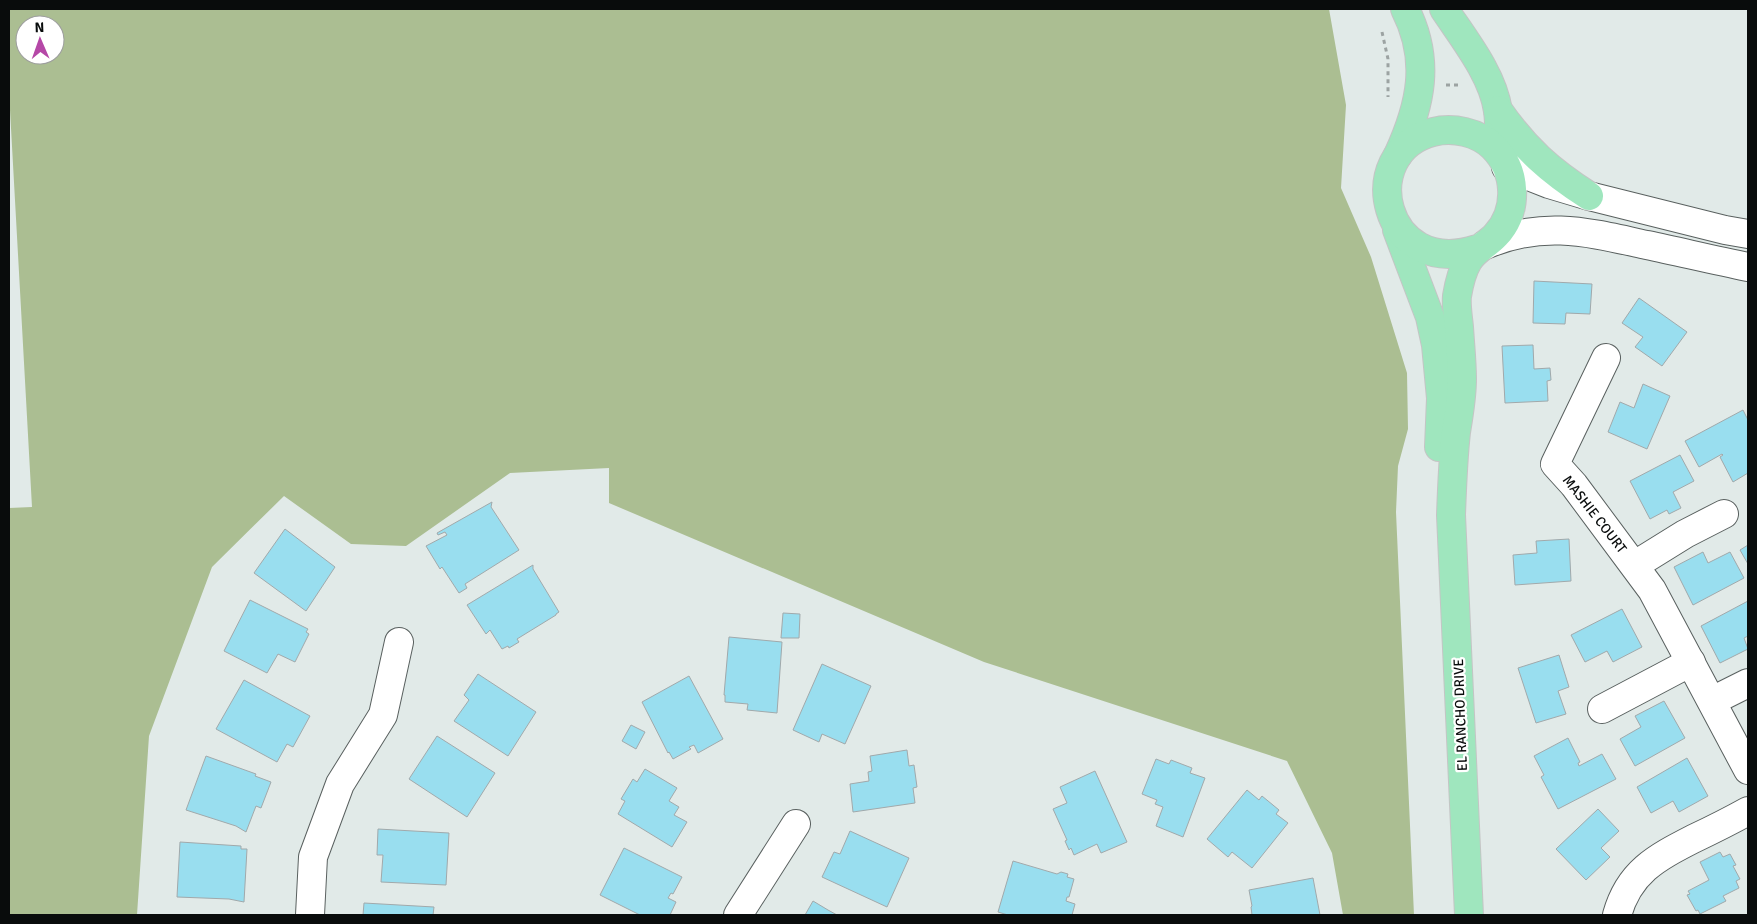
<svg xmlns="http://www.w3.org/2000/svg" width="1757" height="924" font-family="Signika,sans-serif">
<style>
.green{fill:#abbe92;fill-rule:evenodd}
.building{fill:#99deef;stroke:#a1a9ab}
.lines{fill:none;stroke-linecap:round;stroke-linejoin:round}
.minor-casing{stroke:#59605f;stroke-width:30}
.major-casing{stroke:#c4c5c5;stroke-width:30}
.path{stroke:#9ca3a2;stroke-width:3;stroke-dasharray:4 4;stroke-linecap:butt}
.minor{stroke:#fff;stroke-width:28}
.major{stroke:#9fe6be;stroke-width:28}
.labels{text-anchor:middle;stroke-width:4.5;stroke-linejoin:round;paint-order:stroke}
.street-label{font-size:14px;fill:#090c0c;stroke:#fff}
</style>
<rect width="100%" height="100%" fill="#e1eae8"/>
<path class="green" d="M9 9H1329L1346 105 1341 188 1371 257 1407 373 1408 429 1398 466 1396 512 1414 915H1343L1332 853 1287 761 984 662 609 503V468L510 473 406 546 351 544 284 496 212 567 149 736 137 915H9V508L32 507 9 92ZM25 25H55V55H25Z"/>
<g class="building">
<path d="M1534 281 1592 284 1590 314 1566 313 1565 324 1533 323Z"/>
<path d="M1639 298 1687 332 1662 366 1635 347 1643 337 1622 323Z"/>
<path d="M1533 345 1534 369 1550 368 1551 380 1547 381 1548 401 1505 403 1502 346Z"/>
<path d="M1643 384 1670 396 1647 449 1608 432 1620 402 1634 408Z"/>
<path d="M1743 410 1748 420V473L1733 482 1720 457 1723 455 1722 454 1699 467 1685 441Z"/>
<path d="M1680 455 1694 481 1673 492 1681 508 1669 514 1667 510 1650 519 1630 481Z"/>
<path d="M492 502 491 507 519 550 465 584 467 588 459 593 442 567 440 569 426 546 447 535 445 532 438 535 437 533Z"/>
<path d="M285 529 335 567 306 611 254 573Z"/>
<path d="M1569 539 1571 581 1515 585 1513 555 1537 553 1536 541Z"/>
<path d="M1748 545V564L1740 550Z"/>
<path d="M1703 552 1708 563 1730 552 1744 578 1693 605 1674 567Z"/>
<path d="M533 565V569L559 612 556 614V615L517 639 519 642 509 648 508 646 502 649 490 630 486 634 467 605Z"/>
<path d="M250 600 308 629 306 632 309 634 295 662 278 654 267 673 224 651Z"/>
<path d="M1748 601V636L1744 638 1748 649 1720 663 1701 626Z"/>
<path d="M1622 609 1642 647 1613 662 1607 651 1585 662 1571 635Z"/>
<path d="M783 613 800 614 799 638H781Z"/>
<path d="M729 637 782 642 777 713 747 710 748 704 725 702V695H724Z"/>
<path d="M1559 655 1569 687 1558 691 1566 714 1536 723 1518 668Z"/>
<path d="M822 664 871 686 845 744 822 734 819 742 793 730Z"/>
<path d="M478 674 536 712 508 756 454 721 469 700 464 695Z"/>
<path d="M689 676 723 739 698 753 694 745 689 747 691 749 673 759 669 752 668 753 642 702Z"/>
<path d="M244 680 310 716 293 747 287 744 277 762 216 729Z"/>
<path d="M1664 701 1685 738 1635 766 1620 739 1641 727 1635 716Z"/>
<path d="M631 725 645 732 636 749 622 741Z"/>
<path d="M437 736 495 773 467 817 409 779Z"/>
<path d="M1568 738 1580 762 1578 763 1579 766 1602 754 1616 779 1558 809 1541 777 1544 775 1534 756Z"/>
<path d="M907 750 909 766 914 765 917 787 913 788 915 803 853 812 850 784 869 781 868 772 872 771 870 756Z"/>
<path d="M206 756 256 774 255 776 271 782 261 808 256 806 246 832 236 826 186 810Z"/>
<path d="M1687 758 1708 796 1679 812 1673 801 1651 813 1637 787Z"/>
<path d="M1156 759 1169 764 1171 760 1192 768 1190 773 1205 778 1183 837 1156 826 1163 807 1155 804 1157 800 1142 794Z"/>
<path d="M645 769 677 788 669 801 679 807 674 815 687 822 672 847 618 814 625 801 621 799 633 779 637 782Z"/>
<path d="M1095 771 1127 842 1101 853 1097 844 1074 855 1071 848 1069 850 1065 841 1067 840 1053 809 1067 803 1060 787Z"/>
<path d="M1247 790 1259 800 1262 796 1279 810 1276 814 1288 823 1252 868 1232 852 1228 857 1207 839Z"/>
<path d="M1598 809 1619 831 1601 848 1610 857 1586 880 1556 849Z"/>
<path d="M378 829 449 833 446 885 381 882 383 855H377Z"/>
<path d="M850 831 909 858 887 907 822 877 834 852 840 854Z"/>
<path d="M180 842 241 846V849H247L244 902 229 899 177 897Z"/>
<path d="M624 848 682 877 673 894 671 893 668 898 676 902 670 915H640L600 895Z"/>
<path d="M1720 852 1723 857 1730 854 1736 865 1733 866 1740 879 1736 881 1739 888 1723 896 1726 901 1700 914 1698 910 1696 911 1687 895 1690 894 1688 891 1709 880 1700 862Z"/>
<path d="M1013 861 1057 874 1061 872 1068 874 1067 877 1074 879 1069 897H1067L1066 901 1075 904 1072 915H1008L998 912Z"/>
<path d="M1313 878 1320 915H1252L1251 907 1252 906 1249 890Z"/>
<path d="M813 901 828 910 837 915H805Z"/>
<path d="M364 903 434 907 433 915H363Z"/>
</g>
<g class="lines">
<defs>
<g id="minor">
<path d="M1506 167 1549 184 1589 196 1725 230 1748 234"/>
<path d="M1485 245C1544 220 1587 232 1647 245 1680 252 1714 260 1748 267"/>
<path d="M1606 358 1555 464 1574 485 1652 590 1748 770"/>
<path d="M1635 565 1685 534 1724 514"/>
<path d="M1712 701 1748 683"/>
<path d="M1602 709 1691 662"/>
<path d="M310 915 313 857 340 784 383 715 399 642"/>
<path d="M738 915 796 824"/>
<path d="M1617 915C1629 872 1656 858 1693 839 1712 830 1730 821 1748 811"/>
</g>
<g id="major">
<path d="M1444 9C1464 39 1493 75 1498 111 1500 125 1499 140 1500 154"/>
<path d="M1498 110C1525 149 1550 171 1589 196"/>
<path d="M1398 155C1421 105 1431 60 1405 9"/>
<path d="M1397 230 1430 317 1436 345 1441 398 1439 447"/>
<path d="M1469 915 1451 515C1452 487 1453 459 1456 432 1459 414 1462 397 1462 379 1462 362 1460 344 1459 327 1458 317 1456 306 1457 296 1459 284 1462 271 1468 261 1475 249 1487 245 1496 235 1519 210 1517 171 1493 147 1478 132 1453 127 1433 132 1354 152 1383 280 1477 249"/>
</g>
</defs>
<use href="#minor" class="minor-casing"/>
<use href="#major" class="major-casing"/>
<g class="path">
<path d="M1382 32 1388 59V97"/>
<path d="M1446 85H1460"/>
</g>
<use href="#minor" class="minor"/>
<use href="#major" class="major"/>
</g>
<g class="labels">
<g class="street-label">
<text transform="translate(1595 514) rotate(52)" y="5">MASHIE COURT</text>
<text transform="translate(1460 715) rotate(-92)" y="5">EL RANCHO DRIVE</text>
</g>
</g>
<rect width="1757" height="924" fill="none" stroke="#090c0c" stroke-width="20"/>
<g transform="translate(40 40) rotate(358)"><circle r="24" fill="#ffffff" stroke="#9d9e9e"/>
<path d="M0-4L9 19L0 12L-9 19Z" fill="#b548a7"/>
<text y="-8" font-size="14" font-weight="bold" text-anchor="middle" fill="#090c0c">N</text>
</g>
</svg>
